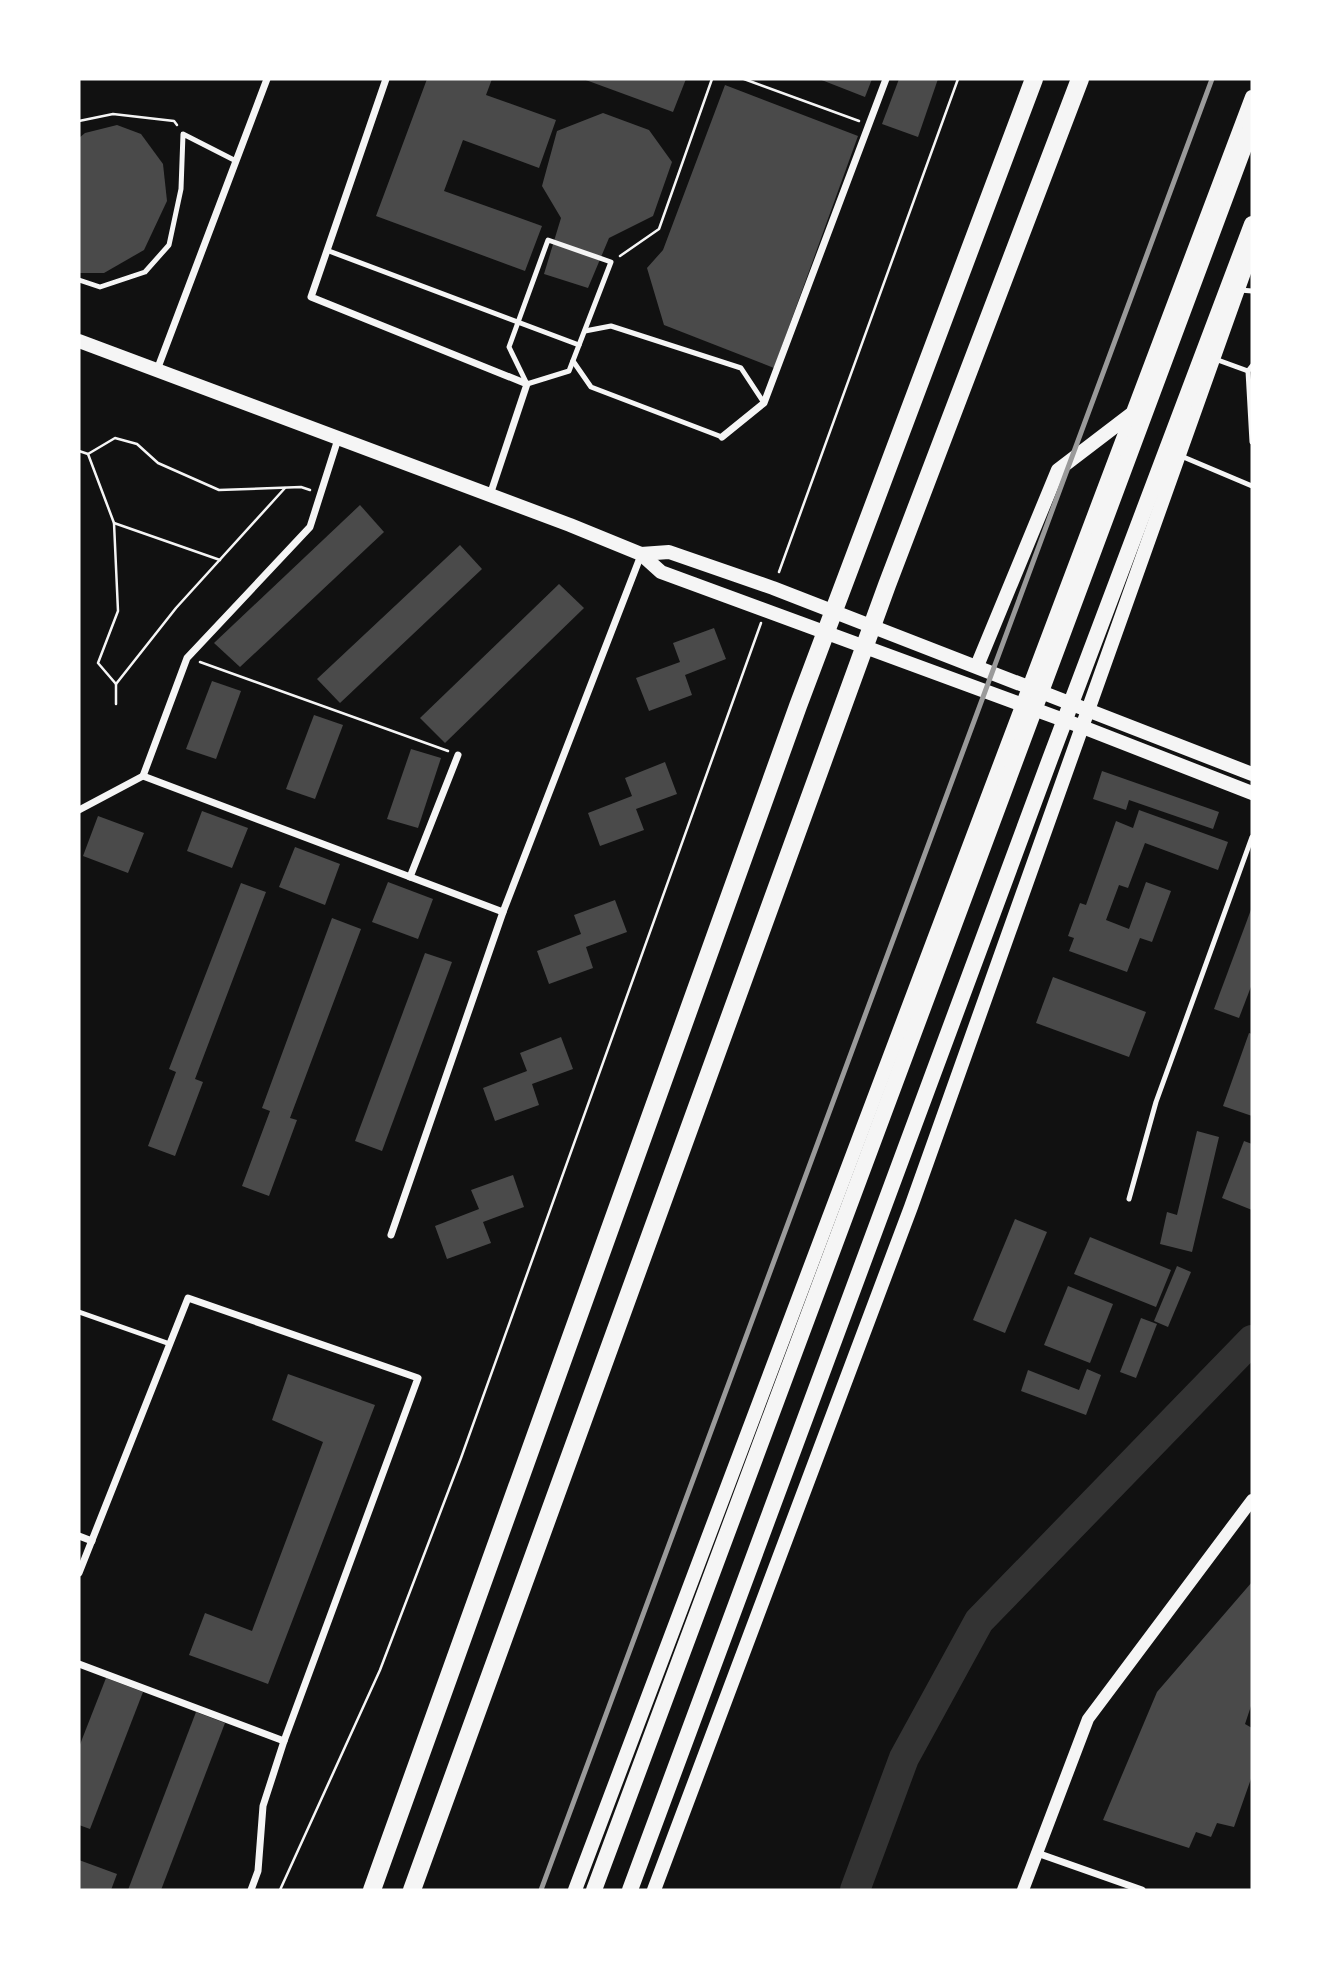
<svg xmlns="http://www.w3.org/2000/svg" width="1331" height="1969" font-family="'Archivo Narrow',sans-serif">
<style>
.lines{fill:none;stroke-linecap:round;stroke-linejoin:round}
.river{stroke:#333;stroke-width:30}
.building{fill:#4a4a4a}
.path{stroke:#f5f5f5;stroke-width:2.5}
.service{stroke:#f5f5f5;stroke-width:5}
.minor{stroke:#f5f5f5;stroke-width:7}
.tertiary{stroke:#f5f5f5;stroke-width:12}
.secondary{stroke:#f5f5f5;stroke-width:14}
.trunk{stroke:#f5f5f5;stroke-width:16}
.motorway{stroke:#f5f5f5;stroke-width:18}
.rail{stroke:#9a9a9a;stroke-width:5}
</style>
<rect width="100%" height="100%" fill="#111"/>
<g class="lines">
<path class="river" d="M855 1890 904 1758 979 1621 1252 1340"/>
</g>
<g class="building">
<path d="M427 79H492L486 95 556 120 539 168 463 140 444 191 542 226 525 271 376 216Z"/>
<path d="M583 79H686L673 112Z"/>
<path d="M819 79H872L865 97Z"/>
<path d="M899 79H938L918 137 882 124Z"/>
<path d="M725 85 858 136 774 368 664 325 647 268 663 250Z"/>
<path d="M603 113 649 130 672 162 653 216 609 238 588 288 544 274 561 218 542 186 557 131Z"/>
<path d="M117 125 141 134 163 164 167 201 144 250 104 273H79V138L85 133Z"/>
<path d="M360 505 384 532 240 667 214 643Z"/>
<path d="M460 545 482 569 340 703 317 679Z"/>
<path d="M559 584 584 608 445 743 420 718Z"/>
<path d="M714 628 726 659 685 675 692 695 649 711 636 678 680 662 673 643Z"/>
<path d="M212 681 241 691 216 759 186 749Z"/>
<path d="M314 715 343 725 315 799 286 789Z"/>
<path d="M411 749 441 758 418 828 387 819Z"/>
<path d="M665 762 677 794 636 809 644 830 600 846 588 813 632 796 625 778Z"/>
<path d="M1102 771 1219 812 1213 829 1129 800 1126 810 1093 799Z"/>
<path d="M1139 810 1228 842 1218 870 1145 843 1128 888 1119 885 1106 920 1129 929 1146 882 1171 891 1152 942 1140 938 1127 972 1069 951 1074 938 1068 936 1080 903 1086 905 1116 821 1133 828Z"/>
<path d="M202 811 248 828 232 868 187 851Z"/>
<path d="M98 816 144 833 128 873 83 856Z"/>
<path d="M295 847 340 864 325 905 279 887Z"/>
<path d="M388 882 433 899 418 939 372 922Z"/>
<path d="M241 883 266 892 195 1079 203 1082 175 1156 148 1146 176 1072 169 1069Z"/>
<path d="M615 900 627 932 586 947 593 968 549 984 537 951 581 934 574 915Z"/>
<path d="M1252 907V984L1239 1018 1214 1009Z"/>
<path d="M332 918 361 929 290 1118 297 1120 269 1196 242 1186 270 1111 262 1108Z"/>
<path d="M425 953 452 962 382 1151 355 1141Z"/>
<path d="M1053 977 1146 1012 1129 1057 1036 1023Z"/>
<path d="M1249 1033 1252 1034V1116L1223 1106Z"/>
<path d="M561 1037 573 1069 532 1084 539 1105 495 1121 483 1088 527 1071 520 1053Z"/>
<path d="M1197 1131 1219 1137 1192 1252 1160 1244 1167 1212 1177 1215Z"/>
<path d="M1244 1141 1252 1144V1210L1222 1198Z"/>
<path d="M513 1175 524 1207 483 1222 491 1243 447 1259 435 1226 479 1209 471 1190Z"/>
<path d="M1015 1219 1047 1232 1005 1333 973 1320Z"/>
<path d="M1090 1237 1171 1270 1156 1307 1074 1274Z"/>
<path d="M1177 1266 1191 1272 1168 1327 1154 1321Z"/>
<path d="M1068 1286 1113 1304 1090 1363 1044 1345Z"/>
<path d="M1141 1318 1157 1324 1136 1378 1120 1372Z"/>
<path d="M1087 1369 1101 1375 1086 1415 1021 1391 1028 1370 1079 1390Z"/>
<path d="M288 1374 375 1405 268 1684 189 1655 205 1613 252 1631 323 1442 272 1420Z"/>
<path d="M1252 1582V1703L1245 1724 1252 1728V1776L1234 1827 1217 1823 1211 1837 1196 1832 1189 1848 1103 1820 1157 1692Z"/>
<path d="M106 1678 143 1692 90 1829 79 1825V1747Z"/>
<path d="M196 1712 225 1723 161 1890H128Z"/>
<path d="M79 1860 117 1874 111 1890H79Z"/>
</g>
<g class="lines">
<g class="path">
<path d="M744 79 859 121"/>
<path d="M79 121 113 114 174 121 177 125"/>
<path d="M620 256 659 229 712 79"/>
<path d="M79 451 88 454 115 438 137 444 158 463 219 490 301 487 310 490"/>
<path d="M88 454 114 523 118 611 98 663 116 684V704"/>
<path d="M114 523 220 560"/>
<path d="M779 572 958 79"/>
<path d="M200 662 448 751"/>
<path d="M116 684 176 608 285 488"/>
<path d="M280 1890 380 1670 461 1458 761 623"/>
</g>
<g class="service">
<path d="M548 240 611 262 569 371 527 384 509 347Z"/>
<path d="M329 251 579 345"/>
<path d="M79 280 100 287 145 272 169 245 181 189 183 134 236 161"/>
<path d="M1240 290 1252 291"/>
<path d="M585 331 611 326 741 368 764 403"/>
<path d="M1215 359 1248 371"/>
<path d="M573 361 591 387 722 437"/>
<path d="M1252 366 1248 371 1252 442"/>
<path d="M1181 456 1252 486"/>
<path d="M1129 1199 1156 1102 1252 837"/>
<path d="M79 1312 170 1344"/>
</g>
<g class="minor">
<path d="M386 79 311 297 527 384 490 495"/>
<path d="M157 370 267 79"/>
<path d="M722 437 764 403 886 79"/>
<path d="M143 776 503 912"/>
<path d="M79 810 143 776 187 658 310 527 338 439"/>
<path d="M410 877 458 755"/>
<path d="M391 1235 503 912 641 555"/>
<path d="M79 1536 92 1541"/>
<path d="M79 1573 188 1298 418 1378 284 1741 263 1806 258 1871 251 1890"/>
<path d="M79 1664 284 1741"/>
<path d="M1037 1853 1142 1890"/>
</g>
<path class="tertiary" d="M1023 1890 1088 1719 1252 1500"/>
<g class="secondary">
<path d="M79 341 570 525 641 554 661 572 1080 726 1252 793"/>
<path d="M641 554 669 552 773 588 1252 774"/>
<path d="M977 666 1058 470 1130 415"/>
<path d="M575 1890 1252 97"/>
<path d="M654 1890 911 1207 1252 250"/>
</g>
<g class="trunk">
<path d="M594 1890 1252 126"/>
<path d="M630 1890 1050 759 1252 224"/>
</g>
<g class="motorway">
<path d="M372 1890 798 706 1034 79"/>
<path d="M412 1890 887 585 1080 79"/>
</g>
<path class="rail" d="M541 1890 1212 79"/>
</g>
<rect width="1331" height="1969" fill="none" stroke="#ffffff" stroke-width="161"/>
</svg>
